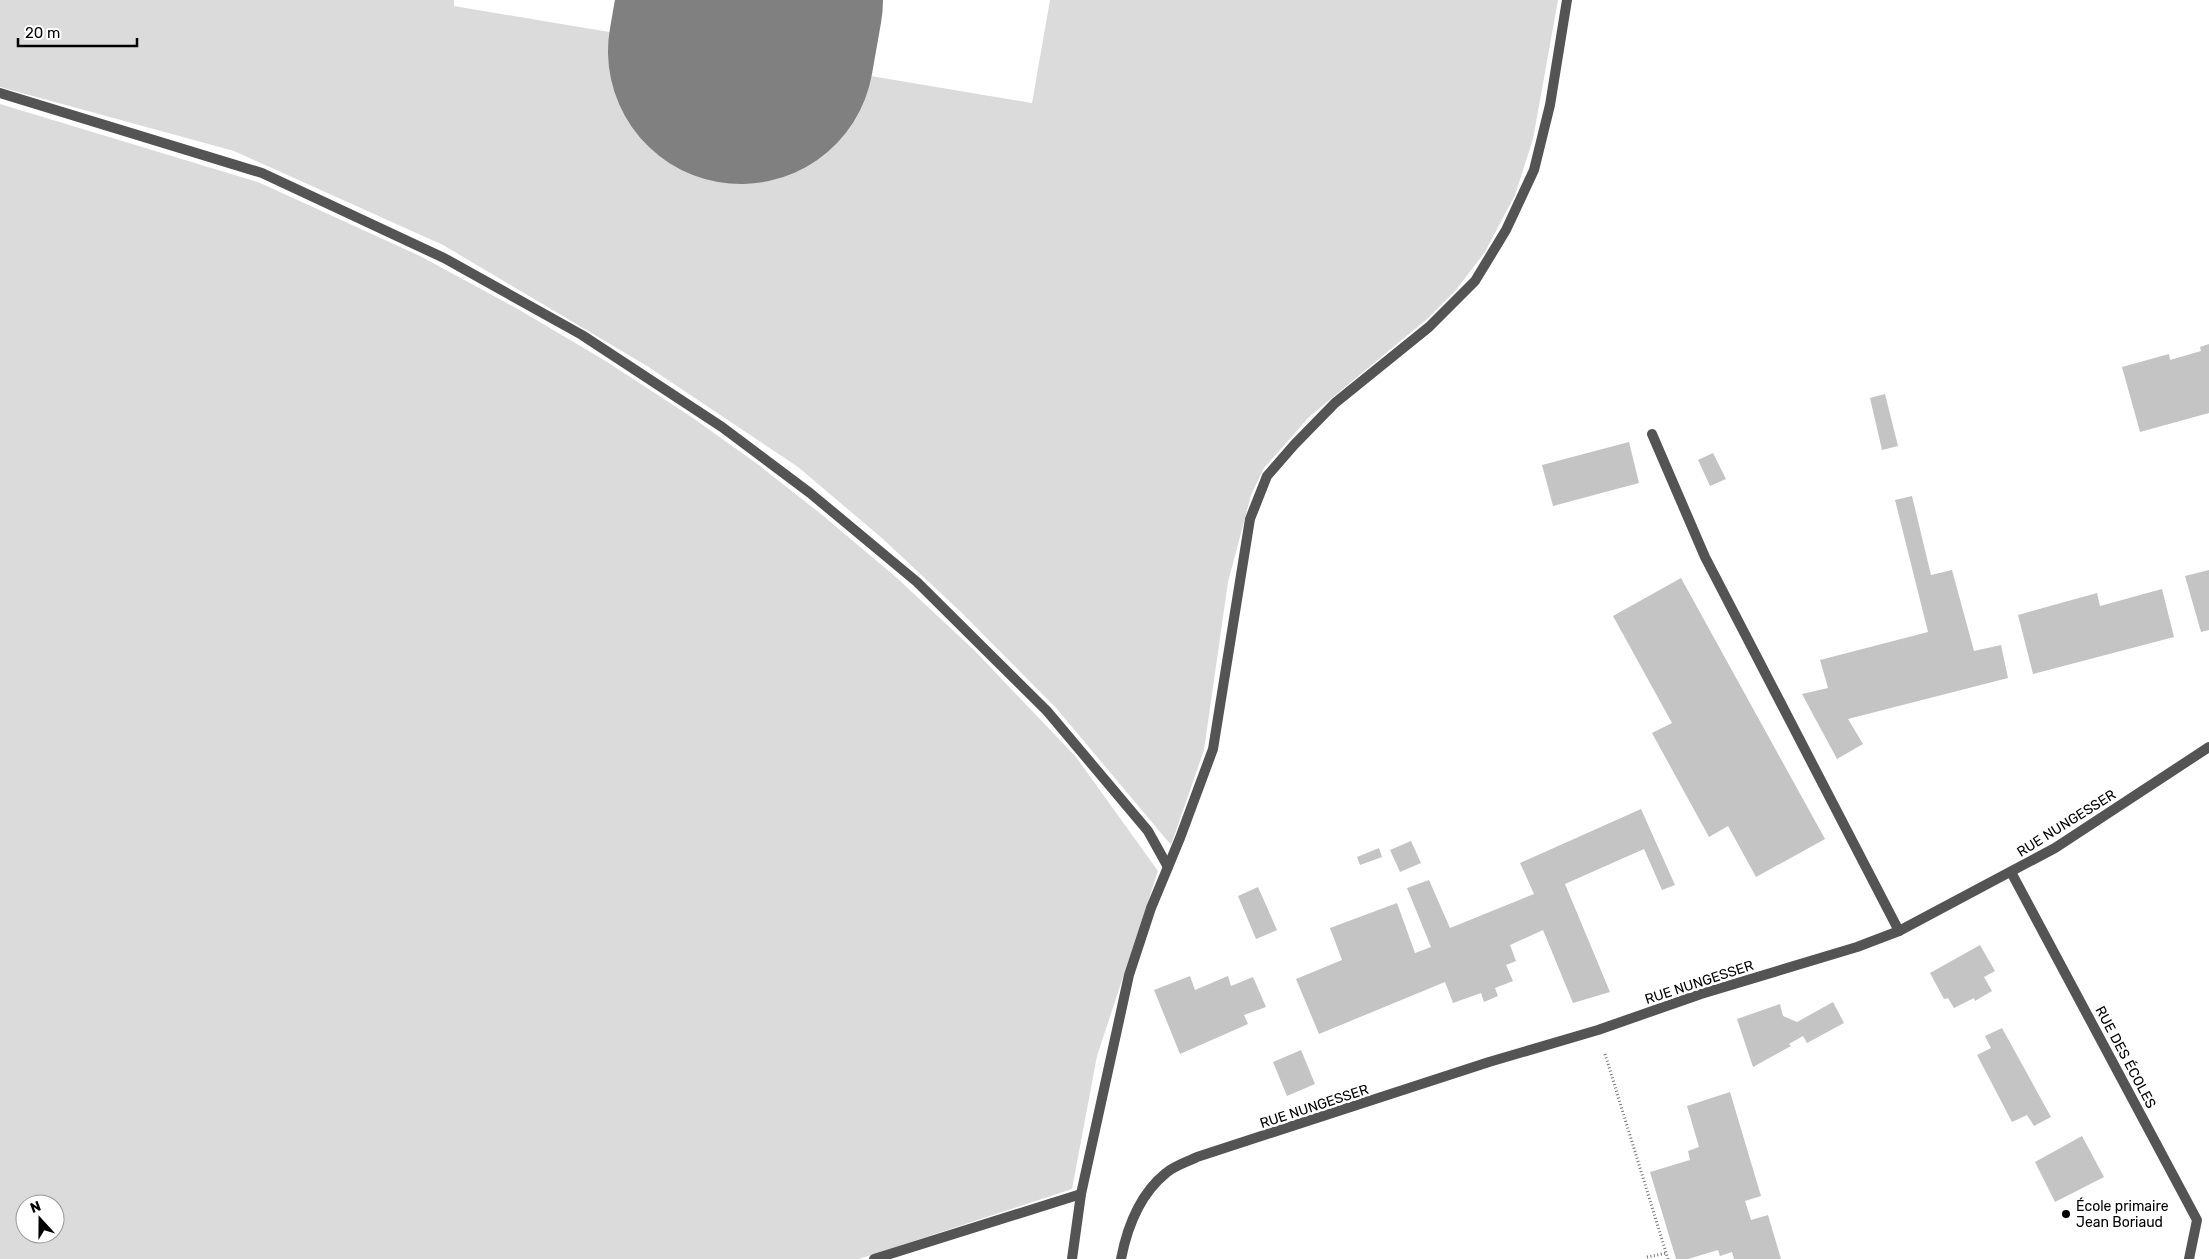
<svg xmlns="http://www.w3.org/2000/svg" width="2209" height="1259" font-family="Rubik,sans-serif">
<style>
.green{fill:#dbdbdb;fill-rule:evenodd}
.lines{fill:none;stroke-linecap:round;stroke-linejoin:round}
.runway{stroke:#808080;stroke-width:266}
.building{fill:#c4c4c4}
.path{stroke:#767676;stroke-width:3;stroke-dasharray:1 2.5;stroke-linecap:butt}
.lane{stroke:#545454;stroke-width:10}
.street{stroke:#545454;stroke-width:10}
.poi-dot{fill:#000;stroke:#fff;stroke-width:2}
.labels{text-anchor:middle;stroke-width:5;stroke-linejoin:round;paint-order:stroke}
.street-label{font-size:14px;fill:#000;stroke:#fff}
.poi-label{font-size:14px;fill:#000;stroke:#fff;text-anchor:start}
</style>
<rect width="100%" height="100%" fill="#fff"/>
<g class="green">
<path d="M0 0H454V6L1032 103 1050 0H1558L1533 139 1515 195 1485 252 1456 290 1427 319 1309 417 1264 468 1251 495 1228 582 1204 750 1171 845 1057 709 963 614 883 539 798 467 647 366 443 245 234 151 0 87Z"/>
<path d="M0 104 258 182 420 256 516 308 604 360 690 416 756 463 821 514 897 578 975 651 1076 757 1158 871 1097 1056 1072 1189 859 1259H0ZM25 1204H55V1234H25Z"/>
</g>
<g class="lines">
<path class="runway" d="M741 51 750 0"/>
</g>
<g class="building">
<path d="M2209 344V413L2140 432 2122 367 2169 354 2170 360 2201 351 2200 347Z"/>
<path d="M1885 394 1898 446 1882 450 1870 398Z"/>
<path d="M1629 442 1639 483 1553 506 1542 465Z"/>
<path d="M1713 453 1726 479 1710 486 1698 460Z"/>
<path d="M1912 496 1931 575 1952 570 1974 651 2001 645 2008 678 1848 719 1863 744 1837 759 1802 694 1828 688 1820 660 1928 632 1895 500Z"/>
<path d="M2209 570V630L2201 632 2185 576Z"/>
<path d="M1681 578 1825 839 1756 877 1728 826 1709 837 1652 733 1672 723 1613 616Z"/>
<path d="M2162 589 2174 637 2033 674 2018 615 2097 593 2100 606Z"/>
<path d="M1641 809 1675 885 1662 890 1644 849 1565 884 1610 992 1573 1003 1543 930 1510 945 1516 961 1506 965 1513 981 1495 988 1498 996 1484 1002 1481 993 1453 1003 1445 982 1319 1034 1296 979 1342 960 1330 928 1397 903 1415 953 1431 947 1407 888 1429 880 1450 928 1534 894 1520 863Z"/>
<path d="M1411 841 1421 863 1400 872 1390 850Z"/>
<path d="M1379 848 1382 857 1360 865 1357 857Z"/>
<path d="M1258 887 1277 930 1256 939 1238 896Z"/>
<path d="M1980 945 1995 971 1984 977 1992 991 1975 1001 1974 998 1954 1008 1948 998 1944 999 1930 973Z"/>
<path d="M1190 976 1195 990 1228 976 1231 986 1253 977 1266 1007 1244 1015 1248 1024 1180 1054 1154 990Z"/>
<path d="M1833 1002 1844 1023 1807 1043 1803 1036 1789 1044 1791 1046 1753 1067 1737 1019 1780 1004 1783 1016 1797 1022Z"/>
<path d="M2002 1028 2051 1117 2034 1126 2027 1115 2012 1122 1977 1055 1991 1048 1985 1036Z"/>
<path d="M1301 1050 1315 1084 1287 1096 1273 1062Z"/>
<path d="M1730 1092 1761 1196 1745 1201 1751 1220 1768 1215 1781 1259H1734L1732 1252 1720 1256 1718 1250 1688 1259H1676L1650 1172 1690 1160 1688 1151 1699 1147 1687 1106Z"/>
<path d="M2082 1136 2104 1177 2055 1202 2035 1162Z"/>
</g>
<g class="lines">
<g class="path">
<path d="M1605 1054 1668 1259"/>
<path d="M1647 1257 1667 1253"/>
</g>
<g class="lane">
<path d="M0 93 262 173 444 258 582 335 722 427 810 493 917 582 1047 711 1148 831 1168 867"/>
<path d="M874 1259 1081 1194"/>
<path d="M1072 1259 1081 1194 1129 975 1151 908 1180 838 1213 749 1250 519 1267 476 1294 445 1335 403 1429 327 1475 281 1506 230 1534 170 1550 105 1567 0"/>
</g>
<g class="street">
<path d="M1652 434 1705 557 1899 931"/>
<path d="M2011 872 2197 1220 2189 1259"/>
<path d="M1121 1259C1127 1228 1140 1194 1166 1173 1174 1166 1187 1162 1197 1157L1489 1062 1598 1030 1701 994 1857 947 1899 931 2055 848 2209 747"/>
</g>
</g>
<circle class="poi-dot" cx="2066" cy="1214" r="5"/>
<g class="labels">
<g class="street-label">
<text transform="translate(2066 823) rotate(-32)" y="5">RUE NUNGESSER</text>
<text transform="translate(1699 982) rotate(-18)" y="5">RUE NUNGESSER</text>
<text transform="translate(2126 1057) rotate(62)" y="5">RUE DES ÉCOLES</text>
<text transform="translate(1314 1106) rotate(-18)" y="5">RUE NUNGESSER</text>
</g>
<g class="poi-label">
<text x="2076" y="1211">École primaire<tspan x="2076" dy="16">Jean Boriaud</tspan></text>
</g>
</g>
<g transform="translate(40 1219) rotate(339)"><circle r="24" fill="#ffffff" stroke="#999999"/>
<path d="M0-4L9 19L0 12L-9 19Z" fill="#000000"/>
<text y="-8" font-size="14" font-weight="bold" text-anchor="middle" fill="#000000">N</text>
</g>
<path d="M18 38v8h119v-8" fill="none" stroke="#000000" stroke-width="2.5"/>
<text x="25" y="38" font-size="15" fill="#000000" stroke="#ffffff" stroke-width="4" paint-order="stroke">20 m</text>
</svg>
